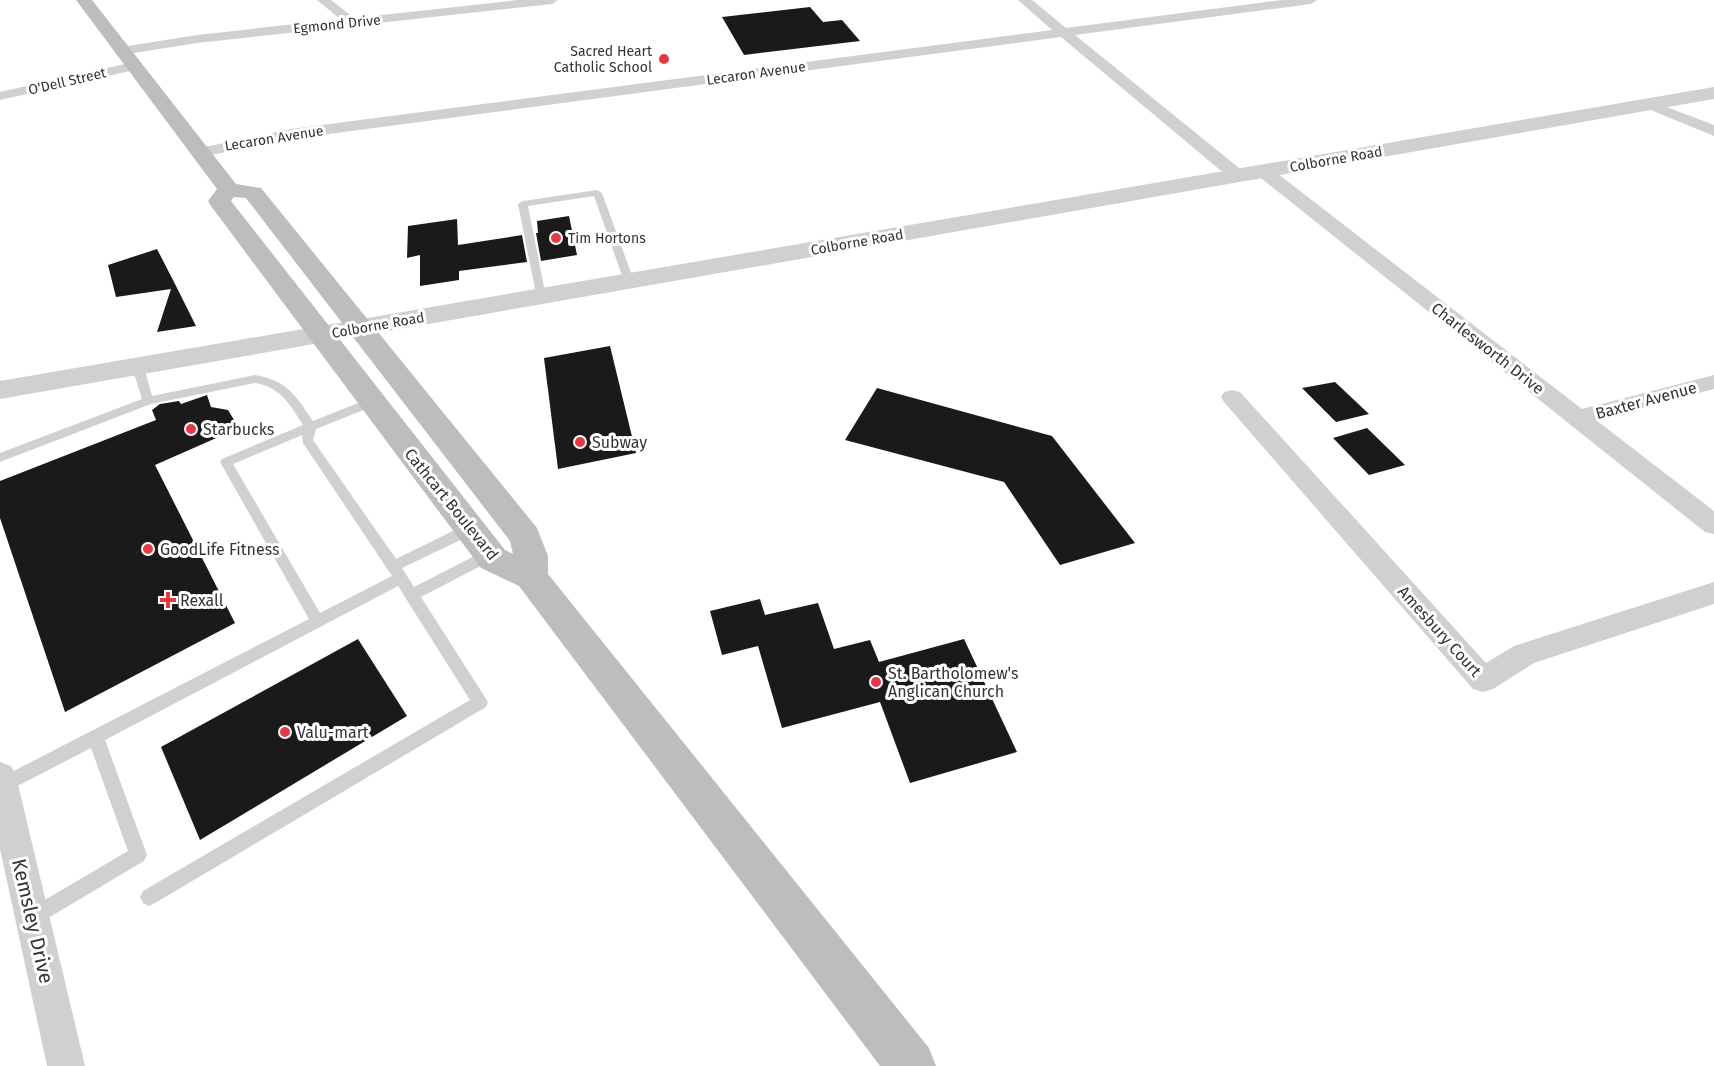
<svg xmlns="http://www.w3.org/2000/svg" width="1714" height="1066" font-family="'Fira Sans',sans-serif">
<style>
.building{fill:#1a1a1a}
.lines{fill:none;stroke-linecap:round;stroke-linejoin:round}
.service{fill:#d0d0d0;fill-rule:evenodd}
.minor{fill:#d0d0d0;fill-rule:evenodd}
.tertiary{fill:#d0d0d0;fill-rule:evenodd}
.secondary{fill:#bdbdbd;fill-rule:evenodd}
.poi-dot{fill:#e63946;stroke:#fff;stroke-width:2}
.labels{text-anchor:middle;stroke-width:6;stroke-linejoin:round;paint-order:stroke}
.far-street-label{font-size:14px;fill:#333;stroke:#fff}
.far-poi-label{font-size:14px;fill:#333;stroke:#fff;text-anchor:end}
.street-label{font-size:16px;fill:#333;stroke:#fff}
.poi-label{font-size:16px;fill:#333;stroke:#fff;text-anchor:start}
.near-street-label{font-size:20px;fill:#333;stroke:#fff}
</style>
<rect width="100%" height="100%" fill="#fff"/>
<g class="building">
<path d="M810 7 823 22 842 20 860 41 744 55 722 17Z"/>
<path d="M569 216 577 255 541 261 536 233H538L537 221Z"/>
<path d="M457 219 458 245 522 235 527 262 459 271V280L420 286V255L407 258 408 226Z"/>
<path d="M157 249 174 282 196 326 157 332 171 289 116 297 108 265Z"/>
<path d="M610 346 636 453 558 469 544 358Z"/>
<path d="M1335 382 1369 414 1336 422 1302 388Z"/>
<path d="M877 388 1052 436 1135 543 1060 565 1004 482 845 440Z"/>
<path d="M207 395 211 407 228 410 239 428 155 465 235 623 65 712 0 518V481L156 420 152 410 160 404 179 401 181 404Z"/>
<path d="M1367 428 1405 465 1369 475 1333 438Z"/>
<path d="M760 599 765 615 818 603 834 649 870 640 879 662 964 639 1017 752 910 783 880 702 782 728 758 646 722 655 710 611Z"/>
<path d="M358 639 407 716 200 840 161 747Z"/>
</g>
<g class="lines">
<g class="service">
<path d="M597 190 602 193 634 281 629 284 624 281 594 196 528 206 546 297 541 300 537 299 518 204 523 201Z"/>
<path d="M138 363 144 367 152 396 255 375C288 381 295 395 313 421L368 399H376L378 402 376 405 316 429 313 440 396 559 465 525H475L477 529 475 533 402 568 414 587 484 551H494L496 555 494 559 421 597 488 702 486 707 155 903 149 906 143 903 140 897 143 891 470 700 398 586 105 740 147 855 144 861 33 927 26 925 24 918 26 911 128 851 91 748 2 794 0 793V778L309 619 220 462 222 459 303 425C290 405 281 387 255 383L151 404 0 462V453L142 399 132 367ZM302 435 303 443 392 576 320 613 233 464Z"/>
</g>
<g class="minor">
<path d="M317 0H331L354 18 518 0H558L552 4 197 43 122 55 115 51 122 47 197 35 340 19Z"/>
<path d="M1018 0H1032L1066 28 1282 0H1317L1311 4 1075 35 1244 172 1246 176 1238 181 1232 180 1061 37 291 139 201 157 193 152 195 149 291 129 1052 30Z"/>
<path d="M134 62 141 66 139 69 0 100V92Z"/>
<path d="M1651 101 1714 125V136L1646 108 1644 105 1646 102Z"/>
<path d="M1263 166 1269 167 1582 409 1714 375V389L1596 420 1714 511V534L1705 532 1257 175 1255 171Z"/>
<path d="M1232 390 1240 392 1486 663 1514 646 1714 582V604L1534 663 1493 689 1483 692 1473 689 1224 402 1221 397 1224 392Z"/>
<path d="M0 762 11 766 16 776 85 1066H47L0 849Z"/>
</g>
<path class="tertiary" d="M1714 87V99L0 399V381Z"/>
<path class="secondary" d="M76 0H92L236 184 261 188 537 528 548 556V574L929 1048 936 1066H880L519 586 481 568 211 206 208 201 217 189ZM234 197 246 198 510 541 513 554 505 550 231 201Z"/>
</g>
<g class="poi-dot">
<circle cx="664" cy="59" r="6"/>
<circle cx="556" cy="238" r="6"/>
<circle cx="191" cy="429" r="6"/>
<circle cx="580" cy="442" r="6"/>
<circle cx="148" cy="549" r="6"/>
<path d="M165 591h6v6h6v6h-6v6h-6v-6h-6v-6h6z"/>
<circle cx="876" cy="682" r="6"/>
<circle cx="285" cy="732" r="6"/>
</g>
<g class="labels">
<g class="far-street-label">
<text transform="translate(337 24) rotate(-6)" y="5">Egmond Drive</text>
<text transform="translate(756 73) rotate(-8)" y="5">Lecaron Avenue</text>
<text transform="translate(67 81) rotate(-13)" y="5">O'Dell Street</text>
<text transform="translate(274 138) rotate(-9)" y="5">Lecaron Avenue</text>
<text transform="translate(1336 159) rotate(-10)" y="5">Colborne Road</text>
<text transform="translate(857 242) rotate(-10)" y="5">Colborne Road</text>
<text transform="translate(378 325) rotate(-10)" y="5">Colborne Road</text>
</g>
<g class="far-poi-label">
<text x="652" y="56">Sacred Heart<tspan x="652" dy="16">Catholic School</tspan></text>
<text x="568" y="243" text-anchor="start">Tim Hortons</text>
</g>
<g class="street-label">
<text transform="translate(1488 348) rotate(38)" y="6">Charlesworth Drive</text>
<text transform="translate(1646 400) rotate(-15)" y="6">Baxter Avenue</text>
<text transform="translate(452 504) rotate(51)" y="6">Cathcart Boulevard</text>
<text transform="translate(1440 631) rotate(48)" y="6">Amesbury Court</text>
</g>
<g class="poi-label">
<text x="203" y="435">Starbucks</text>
<text x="592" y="448">Subway</text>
<text x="160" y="555">GoodLife Fitness</text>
<text x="180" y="606">Rexall</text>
<text x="888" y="679">St. Bartholomew's<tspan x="888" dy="18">Anglican Church</tspan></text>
<text x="297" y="738">Valu-mart</text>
</g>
<g class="near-street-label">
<text transform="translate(33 921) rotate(77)" y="7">Kemsley Drive</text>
</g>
</g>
</svg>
